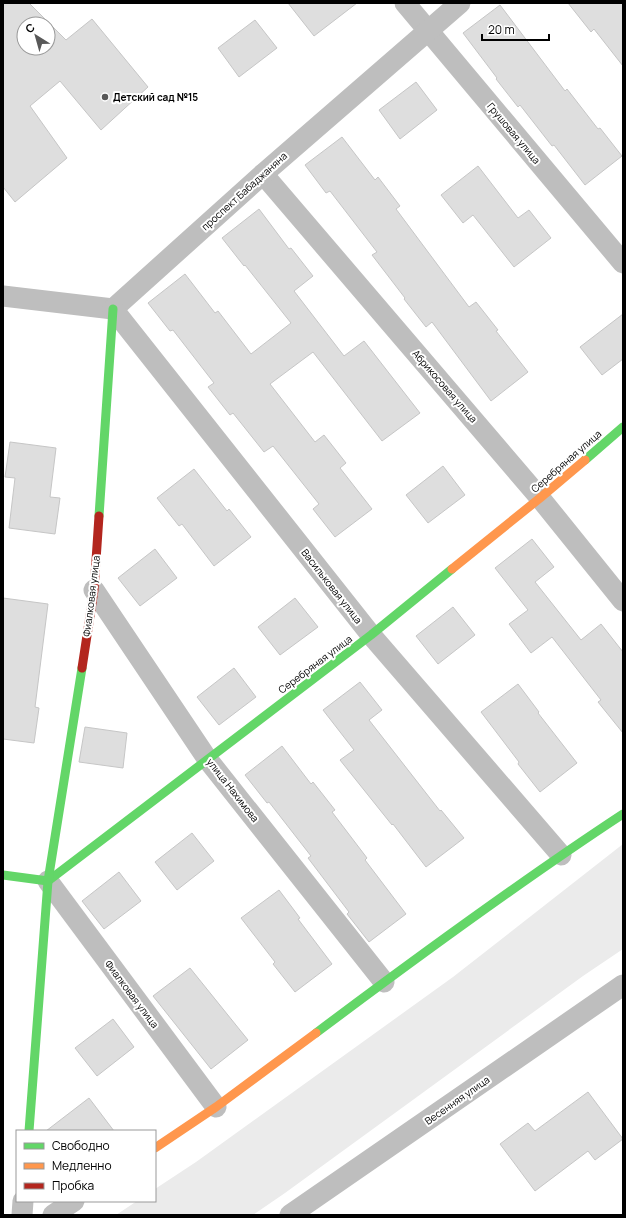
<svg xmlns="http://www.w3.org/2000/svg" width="626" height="1218" font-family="Manrope,sans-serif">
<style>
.green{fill:#ebebeb}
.building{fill:#dedede;stroke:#c6c6c6;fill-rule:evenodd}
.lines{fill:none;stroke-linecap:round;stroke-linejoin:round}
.street{stroke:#bebebe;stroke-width:21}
.fast{stroke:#63d668;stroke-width:9}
.slow{stroke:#ff974d;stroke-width:9}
.jam{stroke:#b3261e;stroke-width:9}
.poi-dot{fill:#595959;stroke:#fff;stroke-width:1.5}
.labels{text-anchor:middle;stroke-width:4;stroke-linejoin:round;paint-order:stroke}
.poi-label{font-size:10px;font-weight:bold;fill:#000;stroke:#fff;text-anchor:start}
.street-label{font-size:10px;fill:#000;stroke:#fff}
</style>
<rect width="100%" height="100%" fill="#fff"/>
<path class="green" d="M623 844V949L583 976 285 1193 253 1215H116L137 1201H155V1189L196 1162 453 977Z"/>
<g class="building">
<path d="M3 3H29L66 40 92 19 148 87 101 130 60 81 30 106 67 158 15 202 3 187ZM24 24H48V48H24Z"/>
<path d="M288 3H357L314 36Z"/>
<path d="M568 3H623V66L594 29 591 32Z"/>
<path d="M500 5 565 91 567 89 598 129 600 128 622 156 585 185 554 145 552 146 520 105 518 107 496 79 497 78 463 33Z"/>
<path d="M255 20 277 48 239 77 218 48Z"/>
<path d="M416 82 437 110 400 139 379 110Z"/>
<path d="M342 137 375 180 378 177 400 206 396 209 469 307 476 302 498 330 496 331 528 372 491 401 432 322 426 327 404 299 405 298 372 255 377 252 330 191 326 193 305 165Z"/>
<path d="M478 166 518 218 529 210 551 238 514 267 473 215 463 223 441 195Z"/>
<path d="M259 209 289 249 291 248 313 276 294 291 344 356 364 341 420 413 382 441 313 352 270 384 315 442 324 435 346 463 340 468 372 509 335 537 313 509 319 504 273 446 264 452 233 413 230 415 208 387 214 383 173 330 170 331 148 303 185 274 215 313 218 311 251 354 291 323 245 265 244 266 222 238Z"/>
<path d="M623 314V359L602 375 580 347Z"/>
<path d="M10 442 56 448 50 497 60 498 55 534 9 528 15 478 5 477Z"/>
<path d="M443 466 465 495 428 523 406 495Z"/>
<path d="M194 469 227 511 229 509 251 537 214 566 182 524 179 526 157 498Z"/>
<path d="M532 539 554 567 535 582 581 640 601 624 623 652V733L598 702 601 700 552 637 531 653 509 624 528 610 495 568Z"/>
<path d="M155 549 177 578 140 606 118 578Z"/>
<path d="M3 598 48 604 35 707 39 708 34 743 3 739Z"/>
<path d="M295 598 318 627 280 655 258 627Z"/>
<path d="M453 607 475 635 438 664 416 636Z"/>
<path d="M234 668 256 697 219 725 197 697Z"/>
<path d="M360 682 382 710 369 720 440 811 441 810 464 838 426 867 393 824 392 825 340 760 354 750 323 710Z"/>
<path d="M518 684 539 712 538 713 577 763 540 792 518 764 519 762 481 712Z"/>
<path d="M85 727 127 733 123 768 79 762Z"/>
<path d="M282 746 311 784 313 782 335 810 332 812 367 858 365 860 406 914 369 942 347 914 349 912 308 858 311 856 269 802 267 803 245 775Z"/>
<path d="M192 833 214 861 177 890 155 862Z"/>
<path d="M119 872 141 901 104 929 82 901Z"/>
<path d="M279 890 300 918 298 919 332 964 295 992 273 964 275 962 241 918Z"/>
<path d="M190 968 248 1040 211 1069 153 996Z"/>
<path d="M113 1019 134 1047 97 1076 75 1048Z"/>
<path d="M588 1092 623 1139 595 1160 588 1151 535 1191 500 1144 528 1123 535 1131Z"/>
<path d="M89 1098 114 1131H46Z"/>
</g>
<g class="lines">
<g class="street">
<path d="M405 3 623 263"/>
<path d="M263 174 540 498 623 601"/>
<path d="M3 296 113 309 263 174 460 3"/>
<path d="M113 309 371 635 561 855"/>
<path d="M94 590 208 760 384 982"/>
<path d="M48 881 216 1107"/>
<path d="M22 1215 23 1201"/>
<path d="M53 1215 74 1201"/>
<path d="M290 1215 623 985"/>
</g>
<g class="fast">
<path d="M585 460 623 427"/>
<path d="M99 516 113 309"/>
<path d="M3 875 48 881 371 635 452 569"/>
<path d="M316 1033C416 958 518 883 623 814"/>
<path d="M29 1131 48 881 82 668"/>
</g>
<g class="slow">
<path d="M452 569 540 498 585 460"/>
<path d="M155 1148 216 1107 316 1033"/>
</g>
<path class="jam" d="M82 668 94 590 99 516"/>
</g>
<circle class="poi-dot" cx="105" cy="97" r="4"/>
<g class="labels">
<g class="poi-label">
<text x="113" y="101">Детский сад №15</text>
</g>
<g class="street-label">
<text transform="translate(514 133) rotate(50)" y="4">Грушовая улица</text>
<text transform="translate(244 191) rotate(-42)" y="4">проспект Бабаджаняна</text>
<text transform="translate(445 386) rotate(49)" y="4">Абрикосовая улица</text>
<text transform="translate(566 461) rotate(-41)" y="4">Серебряная улица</text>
<text transform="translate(332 586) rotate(52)" y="4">Васильковая улица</text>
<text transform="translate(91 596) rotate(-83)" y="4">Фиалковая улица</text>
<text transform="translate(315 664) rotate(-37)" y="4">Серебряная улица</text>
<text transform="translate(233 790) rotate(52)" y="4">улица Нахимова</text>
<text transform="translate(132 994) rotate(53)" y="4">Фиалковая улица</text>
<text transform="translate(457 1100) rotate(-35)" y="4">Весенняя улица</text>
</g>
</g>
<rect width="626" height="1218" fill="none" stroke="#000000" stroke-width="8"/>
<rect x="16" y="1130" width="140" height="72" fill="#ffffff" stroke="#999999"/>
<rect x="24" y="1143" width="20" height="6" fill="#63d668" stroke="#999999"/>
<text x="52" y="1150" font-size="12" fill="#000000">Свободно</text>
<rect x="24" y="1163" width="20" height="6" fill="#ff974d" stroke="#999999"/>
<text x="52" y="1170" font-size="12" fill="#000000">Медленно</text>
<rect x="24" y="1183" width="20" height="6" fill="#b3261e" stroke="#999999"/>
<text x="52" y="1190" font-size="12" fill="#000000">Пробка</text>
<g transform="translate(36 36) rotate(323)"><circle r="19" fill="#ffffff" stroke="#999999"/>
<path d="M0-3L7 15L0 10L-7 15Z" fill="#595959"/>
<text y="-6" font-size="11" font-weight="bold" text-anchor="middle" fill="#000000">С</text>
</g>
<path d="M482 34v6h67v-6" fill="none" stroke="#000000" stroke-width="2"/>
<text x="488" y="34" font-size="12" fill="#000000" stroke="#ffffff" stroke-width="3" paint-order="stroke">20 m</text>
</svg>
